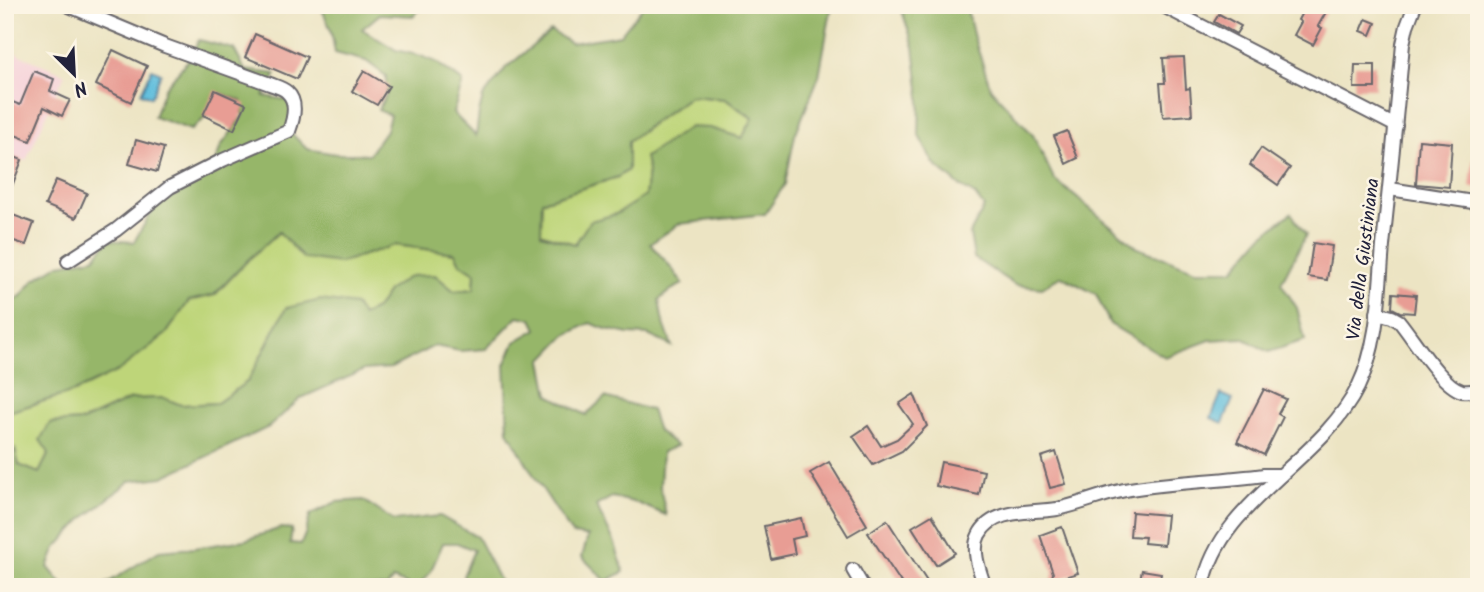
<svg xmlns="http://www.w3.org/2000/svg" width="1484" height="592" font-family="Kalam,sans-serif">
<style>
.built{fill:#f5cfd9}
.green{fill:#bed579;stroke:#707c5a;stroke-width:2}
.forest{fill:#96b669;stroke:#5c6c52;stroke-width:2;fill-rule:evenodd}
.water{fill:#5fbedd;stroke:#40708c;stroke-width:2}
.building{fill:#e89d94}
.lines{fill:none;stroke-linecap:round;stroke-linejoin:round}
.minor-casing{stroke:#69666b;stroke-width:16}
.minor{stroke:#fff;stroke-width:12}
.labels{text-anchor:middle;stroke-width:5;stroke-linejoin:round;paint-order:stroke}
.street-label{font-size:19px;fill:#22223b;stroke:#fcf5e5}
</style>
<rect width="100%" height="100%" fill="#fcf5e5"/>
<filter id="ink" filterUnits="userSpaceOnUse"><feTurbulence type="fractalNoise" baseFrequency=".0143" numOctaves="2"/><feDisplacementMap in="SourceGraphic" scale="14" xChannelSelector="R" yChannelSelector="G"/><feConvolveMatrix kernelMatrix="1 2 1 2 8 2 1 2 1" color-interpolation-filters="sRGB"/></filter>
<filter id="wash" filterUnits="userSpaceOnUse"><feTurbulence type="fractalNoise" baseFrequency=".00686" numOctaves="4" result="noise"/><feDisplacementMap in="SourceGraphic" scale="28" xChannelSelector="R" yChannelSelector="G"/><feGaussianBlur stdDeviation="1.57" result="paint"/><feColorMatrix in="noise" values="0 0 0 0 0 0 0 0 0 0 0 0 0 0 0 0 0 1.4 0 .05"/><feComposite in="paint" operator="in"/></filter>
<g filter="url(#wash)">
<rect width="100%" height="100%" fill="#ece4c3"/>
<path class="built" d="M5 49 65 74 26 161 5 153Z"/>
<g class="green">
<path d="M690 96 725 99 753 119 742 138 710 128 648 171 645 196 616 214 590 222 575 244 540 233 542 201 618 177 628 170V142Z"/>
<path d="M279 231 339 263 395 245 455 253 460 263 475 273 474 289 454 291 435 275 389 290 376 309 362 316 286 308 248 381 217 403 181 405 164 398 131 399 83 421 50 423 49 453 39 473 19 465 15 449 5 466V413L74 392 166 334 189 301 215 295 248 260Z"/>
</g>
<g class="forest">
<path d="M320 5H423L414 16 380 14 362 29 396 50 421 56 436 62 463 82 453 113 476 136 479 113 483 97 506 68 551 31 571 43 620 35 644 5H832L819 76 795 135 785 184 765 214 679 224 650 244 670 266 683 284 671 290 659 300 662 318 672 346 648 335 629 334 606 329 590 323 566 335 542 360 549 395 586 415 605 397 651 410 658 431 677 446 662 452 660 487 666 515 637 503 612 497 596 506 614 541 624 572 606 581 582 557 588 536 572 534 534 476 508 431 505 365 515 342 537 329 532 319 518 316 486 349 460 351 434 346 391 368 364 370 301 398 269 427 163 477 130 481 83 519 56 548 48 567 62 584V587H5V466L15 449 19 465 39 473 49 453 40 440 50 423 83 421 131 399 164 398 181 405 217 403 248 381 286 308 321 300 355 305 362 316 376 309 389 290 410 276 435 275 454 291 474 289 475 273 460 263 455 253 395 245 339 263 303 258 279 232 248 260 214 295 189 301 166 334 118 371 74 392 5 413V303L20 297 34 280 60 264 94 258 109 240 134 242 165 189 215 163 221 146 243 116 242 101 220 93 214 110 191 130 154 117 164 89 188 60 199 40 234 49 245 70 276 74 264 96 293 101 289 131 307 149 336 154H369L386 130 390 115 378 110 386 95V76L366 61 335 53 331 30ZM690 96 725 99 753 118 742 138 710 128 690 127 645 157 648 171 645 196 616 214 590 221 575 244 541 234 542 201 618 177 628 170V141Z"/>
<path d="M900 5H966L974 38 991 89 1033 135 1054 179 1138 248 1196 270H1233L1262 236 1291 213 1306 235 1281 283 1297 308 1305 340 1269 352 1243 338 1210 340 1165 357 1110 324 1096 294 1061 276 1042 288 1015 285 974 258 970 234 984 207 975 195 960 186 934 164 919 136 920 97 914 47Z"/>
<path d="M363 500 394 521 440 516 477 537 503 587H468L463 576 474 550 457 543H443L430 573 417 587H413L393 579 387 587H101L159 551 194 548 245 540 281 528 292 529 290 543 301 544 306 532 310 515 336 502Z"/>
</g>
<g class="water">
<path d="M152 69 161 73 151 97 141 93Z"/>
<path d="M1221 394 1233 399 1223 423 1211 418Z"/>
</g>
<g id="blocks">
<g class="building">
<path d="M1306 5H1326L1323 10 1326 12 1318 26 1322 28 1313 45 1294 35 1301 22 1298 20Z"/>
<path d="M1219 14 1241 26 1236 34 1214 22Z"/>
<path d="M1366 19 1376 23 1371 35 1361 31Z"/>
<path d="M255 34 307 57 297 79 245 57Z"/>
<path d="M113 50 147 66 131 102 96 85Z"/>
<path d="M1184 57 1186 89 1190 88 1192 115 1163 117 1160 83H1165L1163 58Z"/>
<path d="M1355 65H1375V88H1354Z"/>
<path d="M34 71 54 79 50 91 70 100 62 116 44 107 30 141 5 131V99L20 105Z"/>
<path d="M364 71 389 86 377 105 352 91Z"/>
<path d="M215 90 246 104 234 130 203 115Z"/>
<path d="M1067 131 1078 158 1066 164 1054 136Z"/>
<path d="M136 140 164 148 157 172 129 164Z"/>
<path d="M1419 140 1452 143 1449 187 1416 184Z"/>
<path d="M1261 148 1290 168 1278 185 1250 165Z"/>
<path d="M5 153 22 160 6 202H5Z"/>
<path d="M1473 158H1479V188L1470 187Z"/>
<path d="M56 180 87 193 76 218 45 205Z"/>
<path d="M5 212 34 223 26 245 5 238Z"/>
<path d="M1313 243 1332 246 1327 280 1308 277Z"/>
<path d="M1393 293 1416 295 1414 313 1400 312 1392 308Z"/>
<path d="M1264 389 1286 399 1278 414 1283 417 1264 455 1237 442Z"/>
<path d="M914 394 927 426 902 451 873 465 853 436 868 426 881 446 897 439 913 424 899 404Z"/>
<path d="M1056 452 1066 484 1050 488 1041 457Z"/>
<path d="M829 462 867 525 848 536 810 473Z"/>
<path d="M941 462 984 471 979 495 936 486Z"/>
<path d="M1132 512 1167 515 1164 545 1144 543 1145 537 1130 536Z"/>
<path d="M932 515 955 553 936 565 912 527Z"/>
<path d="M801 518 805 536 792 539 795 554 771 559 764 526Z"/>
<path d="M887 520 928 583 922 587H904L868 533Z"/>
<path d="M1062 527 1078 573 1061 578 1081 587H1050L1053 573 1040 535Z"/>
<path d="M1142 570 1161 573 1159 587H1141L1142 584H1139Z"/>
</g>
</g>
</g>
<g filter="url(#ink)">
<use href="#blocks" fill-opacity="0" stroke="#69666b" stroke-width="2"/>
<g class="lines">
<defs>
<g id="minor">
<path d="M67 5 165 46 270 84C275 86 283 88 287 92 298 102 294 118 289 131L223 160 170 187 116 230 68 261"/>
<path d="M1161 5 1396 126"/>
<path d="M1390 189 1479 203"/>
<path d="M1377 313 1392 317 1399 321C1414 339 1441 385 1462 391 1468 392 1473 391 1479 390"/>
<path d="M853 570 863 587"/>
<path d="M985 587C980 572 971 550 979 535 992 508 1033 513 1057 509 1082 504 1105 493 1130 489 1174 482 1219 481 1264 475H1281"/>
<path d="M1203 587C1218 502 1321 462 1358 387 1379 344 1379 293 1383 246 1390 179 1397 112 1403 44L1407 26 1415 5"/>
</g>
</defs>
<use href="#minor" class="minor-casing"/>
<use href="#minor" class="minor"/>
</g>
</g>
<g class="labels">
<g class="street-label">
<text transform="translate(1362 259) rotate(-83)" y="7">Via della Giustiniana</text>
</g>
</g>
<rect width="1484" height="592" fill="none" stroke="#fcf5e5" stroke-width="28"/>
<g transform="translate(74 74) rotate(156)" stroke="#fcf5e5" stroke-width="5" paint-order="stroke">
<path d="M0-5L12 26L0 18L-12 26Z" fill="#22223b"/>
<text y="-10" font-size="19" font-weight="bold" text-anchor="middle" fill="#22223b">N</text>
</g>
</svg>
